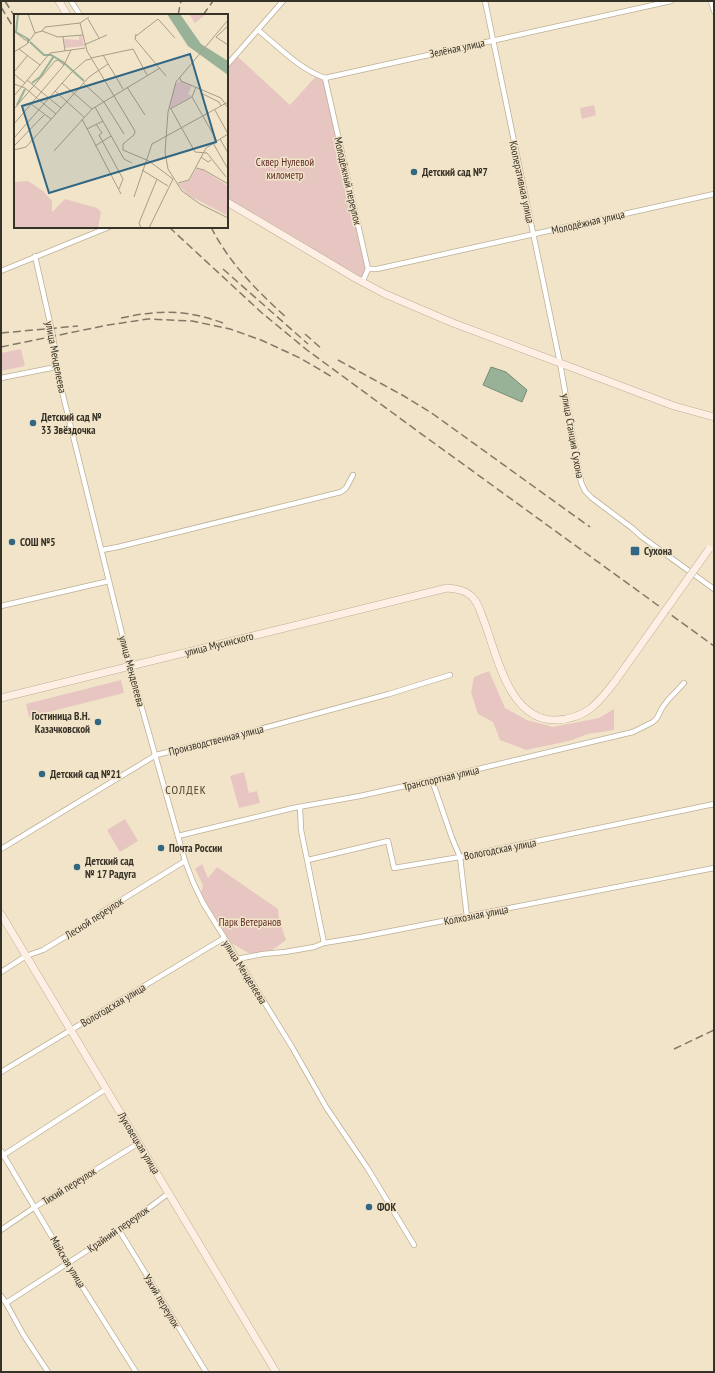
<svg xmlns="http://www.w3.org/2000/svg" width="715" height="1373" font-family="'PT Sans Narrow',sans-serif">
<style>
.green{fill:#e7c6c2}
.water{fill:#98b297;stroke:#7b8c75}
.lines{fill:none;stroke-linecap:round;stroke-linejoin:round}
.street-casing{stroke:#bcaf95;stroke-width:6}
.secondary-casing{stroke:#bcaf95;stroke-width:8}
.street{stroke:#fff;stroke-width:4.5}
.secondary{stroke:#feefe4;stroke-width:7}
.rail{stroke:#817867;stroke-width:1.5;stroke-dasharray:8 4;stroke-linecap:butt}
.secondary-bridge-casing{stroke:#bcaf95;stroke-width:8;stroke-linecap:butt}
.secondary-bridge{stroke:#feefe4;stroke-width:7}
.poi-dot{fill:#326783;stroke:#f2e4c9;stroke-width:1.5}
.labels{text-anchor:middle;stroke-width:3;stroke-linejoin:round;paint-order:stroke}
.street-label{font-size:11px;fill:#373227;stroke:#f2e4c9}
.park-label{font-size:11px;fill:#5f2b28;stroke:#f2e4c9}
.poi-label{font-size:11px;font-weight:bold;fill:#373227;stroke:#f2e4c9;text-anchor:start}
.neighbourhood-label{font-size:12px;letter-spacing:1px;fill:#4b4029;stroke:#f2e4c9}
.inset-river{fill:none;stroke:#98b297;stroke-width:2}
.inset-road{fill:none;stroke:#a79d88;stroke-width:1}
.view{fill:#326783;fill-opacity:0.15;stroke:#326783;stroke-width:2}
.inset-edge{fill:none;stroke:#373227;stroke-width:2}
</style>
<rect width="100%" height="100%" fill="#f2e4c9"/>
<g class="green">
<path d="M236 55 290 105 317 75 325 78 368 269 362 283 227 202V65Z"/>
<path d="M594 105 596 115 582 119 580 108Z"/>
<path d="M21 349 25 366 1 371V353Z"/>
<path d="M489 671 505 708 527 720 553 727 599 718 614 709V730L588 734 569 741 526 750 500 740 493 722 478 714 471 692 474 677Z"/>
<path d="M121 680 124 693 29 717 26 704Z"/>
<path d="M244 772 249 793 257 791 260 803 239 808 230 776Z"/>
<path d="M125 819 138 841 120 852 107 830Z"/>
<path d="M202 864 208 878 217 867 278 909 279 919 286 940 268 953 254 956 231 943 201 894 203 885 195 869Z"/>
</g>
<path class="water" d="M491 367 506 372 527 390 522 402 483 385Z"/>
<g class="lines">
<defs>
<g id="street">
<path d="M71 1 80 15"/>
<path d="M485 1 560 363 581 482 585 491 592 498 632 528 642 537 714 589"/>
<path d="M711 1 714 11"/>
<path d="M258 30C279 47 299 69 325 78L671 1"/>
<path d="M227 65 283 1"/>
<path d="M325 78 368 269 362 283"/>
<path d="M35 256 53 336 56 367 130 666 185 861 193 882 203 903 292 1047 326 1107 368 1169 414 1245"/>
<path d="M368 269H377C490 244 602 218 714 194"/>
<path d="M1 271 109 227"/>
<path d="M1 378 56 367"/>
<path d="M102 550 118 547 341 492 346 488 353 475"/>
<path d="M1 606 109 581"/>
<path d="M432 780 452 838 460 857 467 917"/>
<path d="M300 807 301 830 324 943"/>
<path d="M178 836 293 808 360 796 432 780 633 732 653 722 657 718 662 708 668 700 684 683"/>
<path d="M1 849 156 755 253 731 389 694 450 675"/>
<path d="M308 860 388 841 394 868 460 857 714 804"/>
<path d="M237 959 263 954 285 952 314 947 324 943 361 937 714 868"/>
<path d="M1 972 26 956 43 950 96 918 102 912 185 861"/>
<path d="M1 1072 224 938"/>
<path d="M1 1151 68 1264 136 1372"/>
<path d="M2 1156 106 1089"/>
<path d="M1 1230 35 1207 139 1143"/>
<path d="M119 1230 206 1372"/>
<path d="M1 1296 6 1303 23 1334 48 1372"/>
<path d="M6 1303 119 1230 169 1193"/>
</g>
<g id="secondary">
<path d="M59 1 67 15"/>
<path d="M227 202 355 278 385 294 453 323 560 363 674 406 714 417"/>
<path d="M1 698 447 588C457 589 467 590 474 599 479 605 481 614 484 621 497 655 509 721 556 720 587 719 599 702 616 680"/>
<path d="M1 914 276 1372"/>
</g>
</defs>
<use href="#street" class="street-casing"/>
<use href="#secondary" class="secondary-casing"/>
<use href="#street" class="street"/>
<use href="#secondary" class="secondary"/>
<g class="rail">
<path d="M5 1 15 17"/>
<path d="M1 7 15 30"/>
<path d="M178 15 181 1"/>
<path d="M203 15 213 1"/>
<path d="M169 227 262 313 307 350 416 430 714 646"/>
<path d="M211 227C229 263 258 292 287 318"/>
<path d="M223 269 308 344"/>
<path d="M121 318C159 310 185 309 223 323"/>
<path d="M1 333 78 326"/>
<path d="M305 334 322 349"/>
<path d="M1 347 108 325 148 319 192 321 230 329 261 340 300 358 334 378"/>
<path d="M338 360 404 396 433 414 590 527"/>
<path d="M674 1049 714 1030"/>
</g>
<defs>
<path id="secondary-bridge" d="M616 680 709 549"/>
</defs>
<use href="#secondary-bridge" class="secondary-bridge-casing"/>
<use href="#secondary-bridge" class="secondary-bridge"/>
</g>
<g class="poi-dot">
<circle cx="414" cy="172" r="4"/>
<circle cx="33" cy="423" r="4"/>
<circle cx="12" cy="542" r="4"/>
<rect x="630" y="546" width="10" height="10" rx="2"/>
<circle cx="98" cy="722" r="4"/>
<circle cx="42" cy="774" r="4"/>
<circle cx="161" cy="848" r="4"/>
<circle cx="77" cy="867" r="4"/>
<circle cx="369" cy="1207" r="4"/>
</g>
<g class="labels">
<g class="street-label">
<text transform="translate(457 48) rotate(-12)" y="4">Зелёная улица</text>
<text transform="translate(348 181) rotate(77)" y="4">Молодёжный переулок</text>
<text transform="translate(522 182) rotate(78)" y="4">Кооперативная улица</text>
<text transform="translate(588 222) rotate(-13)" y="4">Молодёжная улица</text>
<text transform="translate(56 357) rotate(79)" y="4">улица Менделеева</text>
<text transform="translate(573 436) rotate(80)" y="4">улица Станция Сухона</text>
<text transform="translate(219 644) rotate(-14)" y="4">улица Мусинского</text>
<text transform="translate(132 671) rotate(75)" y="4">улица Менделеева</text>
<text transform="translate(216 740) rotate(-14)" y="4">Производственная улица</text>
<text transform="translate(441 778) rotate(-13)" y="4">Транспортная улица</text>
<text transform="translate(500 849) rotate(-11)" y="4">Вологодская улица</text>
<text transform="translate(476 915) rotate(-11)" y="4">Колхозная улица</text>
<text transform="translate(94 918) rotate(-33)" y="4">Лесной переулок</text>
<text transform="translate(245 972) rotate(58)" y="4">улица Менделеева</text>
<text transform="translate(113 1005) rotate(-31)" y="4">Вологодская улица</text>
<text transform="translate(139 1143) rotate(59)" y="4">Луковецкая улица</text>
<text transform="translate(69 1186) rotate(-32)" y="4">Тихий переулок</text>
<text transform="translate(118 1229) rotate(-35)" y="4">Крайний переулок</text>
<text transform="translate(68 1262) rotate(59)" y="4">Майская улица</text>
<text transform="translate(162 1301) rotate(59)" y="4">Узкий переулок</text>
</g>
<g class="park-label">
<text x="285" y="166">Сквер Нулевой<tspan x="285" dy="13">километр</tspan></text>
<text x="250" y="926">Парк Ветеранов</text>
</g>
<g class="poi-label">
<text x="422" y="176">Детский сад №7</text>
<text x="41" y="421">Детский сад №<tspan x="41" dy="13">33 Звёздочка</tspan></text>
<text x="20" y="546">СОШ №5</text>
<text x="644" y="555">Сухона</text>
<text x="90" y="720" text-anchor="end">Гостиница В.Н.<tspan x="90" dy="13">Казачковской</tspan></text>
<text x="50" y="778">Детский сад №21</text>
<text x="169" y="852">Почта России</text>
<text x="85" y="865">Детский сад<tspan x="85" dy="13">№ 17 Радуга</tspan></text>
<text x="377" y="1211">ФОК</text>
</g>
<g class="neighbourhood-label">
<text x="186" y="794">СОЛДЕК</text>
</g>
</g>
<g transform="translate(14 14)">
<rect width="214" height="214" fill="#f2e4c9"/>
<path d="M175 0H192L181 9ZM65 22H68L70 32 51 34 50 25 65 26ZM167 67 178 71 174 80 178 82 155 95 161 70ZM182 155 189 156 214 172V202L174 181 164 170 176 166ZM14 167 29 177 38 187V198L51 185 83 194 87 198 84 214H0V168Z" fill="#e7c6c2"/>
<path d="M153 0H166L187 30 214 47V61L174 32Z" fill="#98b297"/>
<path class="inset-river" d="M4 0 2 18 14 25V29M16 28 30 41H37L49 48 70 67M18 69 26 63 40 42M3 91 11 75"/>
<path class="inset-road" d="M14 0 21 19M74 5 85 24M214 6 162 68 154 98 151 138 154 155 168 177 186 190 214 204M66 9 73 37 121 117 120 121 109 130V136L135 147 159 165 135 214M214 12 202 23 214 31M0 17 11 26H16M28 17 31 13 66 9 75 3M28 17 44 23 69 21M122 20 121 25 152 62M122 22 144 5 161 24M49 23 51 37M70 31 93 21M5 35 26 51M0 38 13 30 21 19 28 17M89 41 109 75M77 44 119 35 133 61M0 58 14 41M0 60 11 69M166 64 167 67 207 84 214 94M13 66 47 94M48 69 78 95M69 69 90 88 110 120M0 70 11 74 42 100M113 73 131 101M182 73 178 83 203 127M41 77 70 103M189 80 205 88 207 92M0 82 36 39 71 34M17 90 37 105M81 93 110 145 118 149M0 95 41 47 44 46 50 51M156 95 178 83M157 95 181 138 193 139 212 163M201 96 214 120M68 105 107 180M0 110 50 51 57 36M82 110 88 119 85 121 109 165 105 175M73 115 89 107M0 124 57 59 72 46 77 45M206 125 214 139M199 129 214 155M0 132 30 101M81 132 97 122M0 136 12 133 75 63 94 50M40 137 78 95 146 54M187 143 194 148 197 146M182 154 190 156 214 170M128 156 154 172M164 169 175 166 192 134 214 120M120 183 138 130 214 88M127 214 125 209 143 165"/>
<path class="view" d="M176 40 202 128 35 179 8 92Z"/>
<rect width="214" height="214" class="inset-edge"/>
</g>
<rect width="715" height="1373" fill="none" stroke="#373227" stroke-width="4"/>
</svg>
